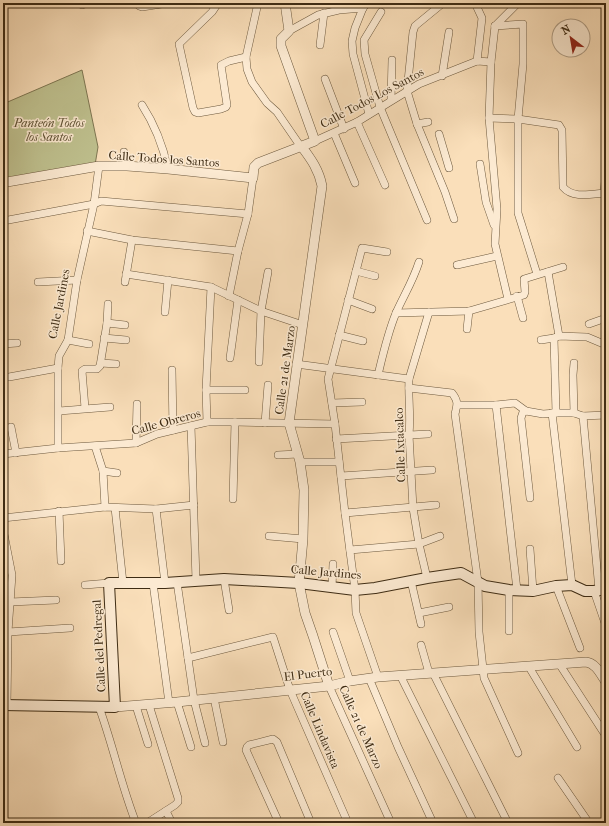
<svg xmlns="http://www.w3.org/2000/svg" width="609" height="826" font-family="'IM FELL French Canon',serif">
<style>
.green{fill:#bfc18f;stroke:#7e7652}
.lines{fill:none;stroke-linecap:round;stroke-linejoin:round}
.minor-casing{stroke:#6d593e;stroke-width:8}
.tertiary-casing{stroke:#6d593e;stroke-width:10}
.secondary-casing{stroke:#3e2c14;stroke-width:12}
.minor{stroke:#fcead2;stroke-width:7}
.tertiary{stroke:#fcead2;stroke-width:9}
.secondary{stroke:#fcead2;stroke-width:10}
.labels{text-anchor:middle;stroke-width:3;stroke-linejoin:round;paint-order:stroke}
.street-label{font-size:12px;fill:#3e2c14;stroke:#fcead2}
.park-label{font-size:12px;font-style:italic;fill:#5e5133;stroke:#fcead2}
</style>
<rect width="100%" height="100%" fill="#fadfba"/>
<filter id="stains"><feTurbulence type="fractalNoise" baseFrequency=".005" numOctaves="4"/><feColorMatrix values="0 0 0 0 .2 0 0 0 0 .09 0 0 0 0 .02 0 0 0 .5 -.17"/></filter>
<radialGradient id="worn" r=".72"><stop offset=".6" stop-color="#630" stop-opacity="0"/><stop offset="1" stop-color="#630" stop-opacity=".3"/></radialGradient>
<path class="green" d="M82 70 98 147 95 165 3 181V104Z"/>
<g class="lines">
<defs>
<g id="minor">
<path d="M138 3 139 6 142 7 168 3"/>
<path d="M218 3 212 12 179 44 193 108 195 112 198 113 221 109 226 107 227 105 221 65 229 61 246 57"/>
<path d="M258 3 246 57 247 69 252 82 267 103 277 112 301 147"/>
<path d="M367 3 363 8 355 28 352 41 353 54 369 114"/>
<path d="M443 3 415 26 413 32 407 91 417 124 445 192 454 219"/>
<path d="M475 3 482 18 477 61"/>
<path d="M82 5 88 3"/>
<path d="M381 12 364 40 365 54 380 107 427 220"/>
<path d="M495 26 523 24V64L518 119V213L537 274"/>
<path d="M495 26 491 62 489 118 497 209 495 244 508 299"/>
<path d="M495 26 518 3"/>
<path d="M289 31 318 15 339 10 363 8"/>
<path d="M320 45 324 13"/>
<path d="M442 76 449 32"/>
<path d="M325 79 344 129"/>
<path d="M3 96 4 103 3 104"/>
<path d="M391 100 392 60"/>
<path d="M142 105C155 125 163 146 168 169"/>
<path d="M489 118 518 119 559 125 562 130 563 187C573 199 591 194 606 193"/>
<path d="M357 122 385 185"/>
<path d="M417 124 428 122"/>
<path d="M334 133 355 183"/>
<path d="M439 134 449 168"/>
<path d="M315 141 357 122 419 84 477 61 491 62"/>
<path d="M124 152 127 166"/>
<path d="M480 164 486 202 494 225"/>
<path d="M604 193 606 171"/>
<path d="M3 221 94 204 101 201 248 214"/>
<path d="M87 231 132 240 238 251"/>
<path d="M457 265 497 256"/>
<path d="M356 271 375 276"/>
<path d="M548 272 559 336"/>
<path d="M126 274 211 287 261 311 303 325"/>
<path d="M38 282 77 280"/>
<path d="M125 282 132 240"/>
<path d="M229 296 238 251 248 214 253 178"/>
<path d="M517 296 523 318"/>
<path d="M348 300 372 309"/>
<path d="M165 312 168 280"/>
<path d="M396 313 469 311 524 295 525 292 524 279 563 267"/>
<path d="M107 323 125 325"/>
<path d="M589 324 606 318"/>
<path d="M467 329 469 311"/>
<path d="M339 335 363 341"/>
<path d="M104 338 126 340"/>
<path d="M554 338 556 413"/>
<path d="M68 340 89 344"/>
<path d="M541 340 554 338 559 336 587 337 606 345"/>
<path d="M3 344 17 343"/>
<path d="M230 358 238 300"/>
<path d="M259 362 261 311 268 272"/>
<path d="M101 363 116 364"/>
<path d="M296 364 409 379"/>
<path d="M172 370 173 430"/>
<path d="M378 375C383 354 388 332 396 313 404 295 413 281 419 262"/>
<path d="M9 377 58 368"/>
<path d="M409 388 452 393C459 402 457 405 455 414L478 582 479 632 484 678 518 753"/>
<path d="M206 390H245"/>
<path d="M332 403 362 402"/>
<path d="M458 405H496L515 403 526 411"/>
<path d="M496 405 517 590"/>
<path d="M85 408 82 371 85 369H97L100 366 107 323 108 304"/>
<path d="M59 411 110 407"/>
<path d="M552 413 572 585"/>
<path d="M574 413 573 375 574 363"/>
<path d="M583 416 599 590"/>
<path d="M207 422 206 390 211 287"/>
<path d="M265 423 268 385"/>
<path d="M191 426 196 580"/>
<path d="M11 427 16 453"/>
<path d="M336 439 428 434"/>
<path d="M136 443 137 404"/>
<path d="M95 446 103 471 105 507"/>
<path d="M58 448V368L59 356 68 340 77 280 94 204 99 166"/>
<path d="M3 454 58 448 136 443 157 434 207 422H235L335 424"/>
<path d="M278 455 298 454"/>
<path d="M300 462H339"/>
<path d="M103 471 117 473"/>
<path d="M341 476 432 470"/>
<path d="M530 498 521 418 523 412 526 411 543 414 556 413H574L583 416 606 415"/>
<path d="M233 499 235 422"/>
<path d="M115 508 123 583"/>
<path d="M156 509 165 583"/>
<path d="M59 511 61 561"/>
<path d="M345 513 436 505"/>
<path d="M3 518 105 507 156 509 194 505"/>
<path d="M3 529 12 575 8 632 7 705"/>
<path d="M269 536 303 539"/>
<path d="M530 549 533 591"/>
<path d="M350 550 419 544 440 536"/>
<path d="M427 578 419 544 413 508 409 435C411 416 408 397 409 379L429 312"/>
<path d="M224 579 229 610"/>
<path d="M411 581 421 624"/>
<path d="M177 582 194 700 205 743"/>
<path d="M153 583 169 703"/>
<path d="M85 585 109 583"/>
<path d="M556 586 580 648"/>
<path d="M332 587 333 564"/>
<path d="M509 590V631"/>
<path d="M594 591 606 626"/>
<path d="M10 602 56 600"/>
<path d="M419 613 449 607"/>
<path d="M8 632 70 628"/>
<path d="M333 632 350 681"/>
<path d="M421 645 429 673"/>
<path d="M188 658 273 637 290 690 348 823"/>
<path d="M560 665 606 736"/>
<path d="M529 667 577 747"/>
<path d="M433 673 508 823"/>
<path d="M378 677 356 613 355 590 345 513 335 424 328 379 362 248 387 252"/>
<path d="M401 677 474 823"/>
<path d="M369 678 398 747 433 823"/>
<path d="M329 686 391 823"/>
<path d="M214 698 223 742"/>
<path d="M177 702 191 747"/>
<path d="M136 706 148 744"/>
<path d="M99 707C113 745 121 785 136 823"/>
<path d="M558 778 589 823"/>
<path d="M166 811 172 823"/>
<path d="M147 823 175 805 178 802V798L149 705"/>
<path d="M279 823 246 750 247 747 249 745 273 739 277 742 311 823"/>
</g>
<g id="tertiary">
<path d="M302 147C311 159 319 170 322 186L289 423 300 462 304 490 303 539 299 583 305 613 313 636 329 686"/>
<path d="M3 181 7 182 99 166H127L168 169 253 178 254 167 258 163 315 141 281 46V39L289 31 285 3"/>
<path d="M115 707 177 702 329 686 350 681 378 677 586 662C596 663 601 675 606 682"/>
</g>
<path id="secondary" d="M3 705 115 707 109 583H165L224 579 299 583 355 590 375 588 427 578 461 573 485 586 509 590 533 591 556 586 572 585 585 591H594L606 589"/>
</defs>
<use href="#minor" class="minor-casing"/>
<use href="#tertiary" class="tertiary-casing"/>
<use href="#secondary" class="secondary-casing"/>
<use href="#minor" class="minor"/>
<use href="#tertiary" class="tertiary"/>
<use href="#secondary" class="secondary"/>
</g>
<g class="labels">
<g class="street-label">
<text transform="translate(372 98) rotate(-28)" y="4">Calle Todos Los Santos</text>
<text transform="translate(164 159) rotate(4)" y="4">Calle Todos los Santos</text>
<text transform="translate(59 304) rotate(-79)" y="4">Calle Jardines</text>
<text transform="translate(285 370) rotate(-82)" y="4">Calle 21 de Marzo</text>
<text transform="translate(166 422) rotate(-15)" y="4">Calle Obreros</text>
<text transform="translate(400 445) rotate(-92)" y="4">Calle Ixtacalco</text>
<text transform="translate(326 572) rotate(5)" y="4">Calle Jardines</text>
<text transform="translate(99 646) rotate(-93)" y="4">Calle del Pedregal</text>
<text transform="translate(308 674) rotate(-7)" y="4">El Puerto</text>
<text transform="translate(361 727) rotate(66)" y="4">Calle 21 de Marzo</text>
<text transform="translate(320 730) rotate(67)" y="4">Calle Lindavista</text>
</g>
<g class="park-label">
<text x="49" y="127">Panteón Todos<tspan x="49" dy="14">los Santos</tspan></text>
</g>
</g>
<rect width="609" height="826" fill="none" stroke="#fadfba" stroke-width="16"/>
<rect x="4" y="4" width="601" height="818" fill="none" stroke="#3e2c14" stroke-width="2"/>
<rect x="8" y="8" width="593" height="810" fill="none" stroke="#3e2c14"/>
<g transform="translate(571 38) rotate(329)"><circle r="19" fill="#fcead2" stroke="#b09e86"/>
<path d="M0-3L7 15L0 10L-7 15Z" fill="#8f2418"/>
<text y="-6" font-size="11" font-weight="bold" text-anchor="middle" fill="#3e2c14">N</text>
</g>
<rect width="100%" height="100%" filter="url(#stains)"/>
<rect width="100%" height="100%" fill="url(#worn)"/>
</svg>
